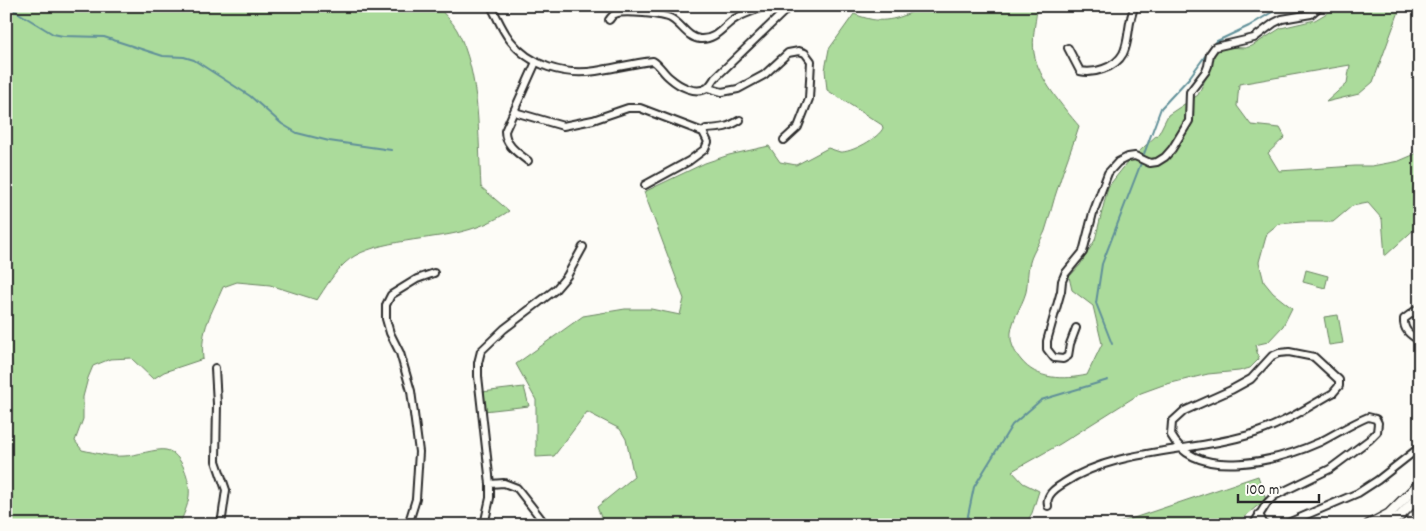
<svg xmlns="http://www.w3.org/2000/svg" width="1426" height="531" font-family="Dekko,sans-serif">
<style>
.green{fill:#abdb9b;stroke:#6b8363}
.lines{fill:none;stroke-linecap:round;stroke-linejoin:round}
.stream{stroke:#619099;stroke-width:2}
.minor-casing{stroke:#2b2b2b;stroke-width:10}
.secondary-casing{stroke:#2b2b2b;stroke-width:12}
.minor{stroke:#fdfcf7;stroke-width:6}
.secondary{stroke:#fdfcf7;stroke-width:9}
</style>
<rect width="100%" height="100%" fill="#fdfcf7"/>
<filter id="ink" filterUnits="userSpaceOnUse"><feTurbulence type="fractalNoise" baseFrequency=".02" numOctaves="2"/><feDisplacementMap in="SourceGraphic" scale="10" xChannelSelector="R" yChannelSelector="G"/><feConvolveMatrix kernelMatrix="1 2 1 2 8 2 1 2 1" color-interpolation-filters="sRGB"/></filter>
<g filter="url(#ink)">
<g class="green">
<path d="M6 6H437C444 14 452 21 457 30 481 75 478 137 481 187L509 211C493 222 475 229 456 233 425 240 368 241 345 263 334 273 325 288 317 300L270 285 237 282 223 287C212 313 200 329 203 359L164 372 153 379 131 358 110 359 93 366 88 378 83 397V419L75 441 82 450C96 453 110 457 124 456 135 456 157 448 166 450 182 453 191 482 189 496 188 506 183 516 179 525H6Z"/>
<path d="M920 6H1095L1094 11 1037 10C1035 24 1032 39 1034 53 1038 78 1063 107 1079 126 1073 146 1064 166 1058 187 1053 201 1050 216 1045 231 1041 241 1033 251 1030 262 1027 271 1028 282 1026 292 1022 307 1009 323 1011 339 1012 347 1016 354 1021 360 1037 380 1063 380 1087 375L1102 344 1093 306 1072 290 1069 277 1080 265 1095 240 1108 187 1127 163 1159 133 1168 115 1198 95 1211 67 1214 53 1226 47 1245 48 1252 46 1281 28 1315 20 1332 10 1335 6H1401L1373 82 1359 94 1326 102 1347 83 1350 65 1239 84 1237 106 1251 125 1280 128 1285 137 1268 153 1279 171 1355 166H1372L1399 161 1420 152V224L1385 256 1382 219 1368 203 1352 206 1333 222H1302L1278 224 1267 233 1259 262 1264 282 1273 293 1292 308 1283 326 1268 342 1255 345 1259 359 1250 368 1239 371 1208 374 1163 385 1141 393 1060 444 1012 471 1023 483 1039 491 1032 513 1025 525H604L597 507 634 477 626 439 620 429 587 412 554 456 536 457V400L516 364 583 316 625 309H651L680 315 684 299 644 192 705 163 729 155 769 146 780 162 796 165 828 148C832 149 836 151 840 152 851 153 879 138 883 128L882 125 827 90 825 70 829 49 854 14C859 16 865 18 870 19 885 23 908 17 920 6Z"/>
<path d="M1306 270 1328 276 1325 288 1303 282Z"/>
<path d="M1338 315 1343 343 1329 345 1324 317Z"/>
<path d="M524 387 529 406 484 411 482 392Z"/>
<path d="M1258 476 1266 500 1256 507 1235 525H1113Z"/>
</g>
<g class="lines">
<g class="stream">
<path d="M7 6 53 34 63 36 104 37 163 56 184 57 194 60 250 96 282 124 297 133 329 141 391 150"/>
<path d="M1212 46 1215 42 1249 26 1282 6"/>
<path d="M1144 154 1161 108 1189 78 1208 52"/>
<path d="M1112 344 1096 303 1102 264 1141 163"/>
<path d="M966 525 974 487 1012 425 1041 400 1108 380"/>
</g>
<defs>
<g id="minor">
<path d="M491 6C497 17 502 30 510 40 530 66 564 76 596 71 615 68 634 63 653 61 660 65 663 73 670 78 679 86 696 95 707 88 710 86 713 81 715 78L790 6"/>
<path d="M1192 7 1193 6"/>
<path d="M609 20C611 18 612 15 615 14 623 10 664 14 672 19 682 25 688 38 700 39 715 40 722 28 733 20 742 14 754 11 765 6"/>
<path d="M1068 48 1080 71C1089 73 1095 72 1103 69 1136 58 1123 30 1135 6"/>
<path d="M708 88 722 92 738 89 764 75 788 53 799 51 805 53 811 61 809 99 798 127 784 140"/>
<path d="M515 110 518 113 563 126 593 120 628 108H640L703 132 708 142 705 149 689 161 645 185"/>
<path d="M703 132 706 129C722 128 727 128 740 120"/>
<path d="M528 161C518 153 505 145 505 131L536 62"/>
<path d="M1420 307 1404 319C1403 330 1410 335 1420 341"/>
<path d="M1076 328 1070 344 1068 356 1063 359 1054 358 1047 349V341L1061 291 1062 281 1065 274 1083 252 1093 213 1108 173 1118 162 1128 157 1135 156 1150 163 1157 162 1165 157 1172 149 1189 121 1190 92 1206 71 1208 66 1210 54 1215 47 1254 38 1274 23 1282 19 1311 14 1320 6"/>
<path d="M215 368 217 404 216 461 226 490 221 525"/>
<path d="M490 484 478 376V363L481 351 504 329 555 290 567 276 583 247"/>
<path d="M1048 506C1048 504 1047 501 1048 499 1050 491 1058 487 1064 483 1119 447 1194 453 1255 433 1283 424 1308 407 1333 393L1339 386V380L1314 357 1289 352 1279 353 1272 356 1251 379 1231 390 1184 411 1172 422 1171 435C1197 483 1280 460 1320 442 1336 434 1351 424 1368 417L1376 419 1378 423 1377 432 1369 440 1330 469 1274 496 1267 503 1253 525"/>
<path d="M1259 514 1264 525"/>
<path d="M408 525 416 499 419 452 411 391 400 353 390 333 386 319V305L391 295 417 279 434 273"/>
<path d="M484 525 490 498V484L504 483 517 488 546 525"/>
<path d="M1283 525 1358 493 1378 480 1420 447"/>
</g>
<g id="secondary">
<path d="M1368 525 1389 514 1420 483"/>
<path d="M1386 525 1400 516 1420 495"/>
</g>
</defs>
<use href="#minor" class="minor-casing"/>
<use href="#secondary" class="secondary-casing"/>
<use href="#minor" class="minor"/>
<use href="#secondary" class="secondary"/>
</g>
</g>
<rect width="1426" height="531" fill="none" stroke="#fdfcf7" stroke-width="25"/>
<rect x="12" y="12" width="1401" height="506" fill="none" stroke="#2b2b2b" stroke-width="2" filter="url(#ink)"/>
<path d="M1238 494v8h81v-8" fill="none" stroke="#2b2b2b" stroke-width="2.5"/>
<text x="1246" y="494" font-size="15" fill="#2b2b2b" stroke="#fdfcf7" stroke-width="4" paint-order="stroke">100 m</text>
</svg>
